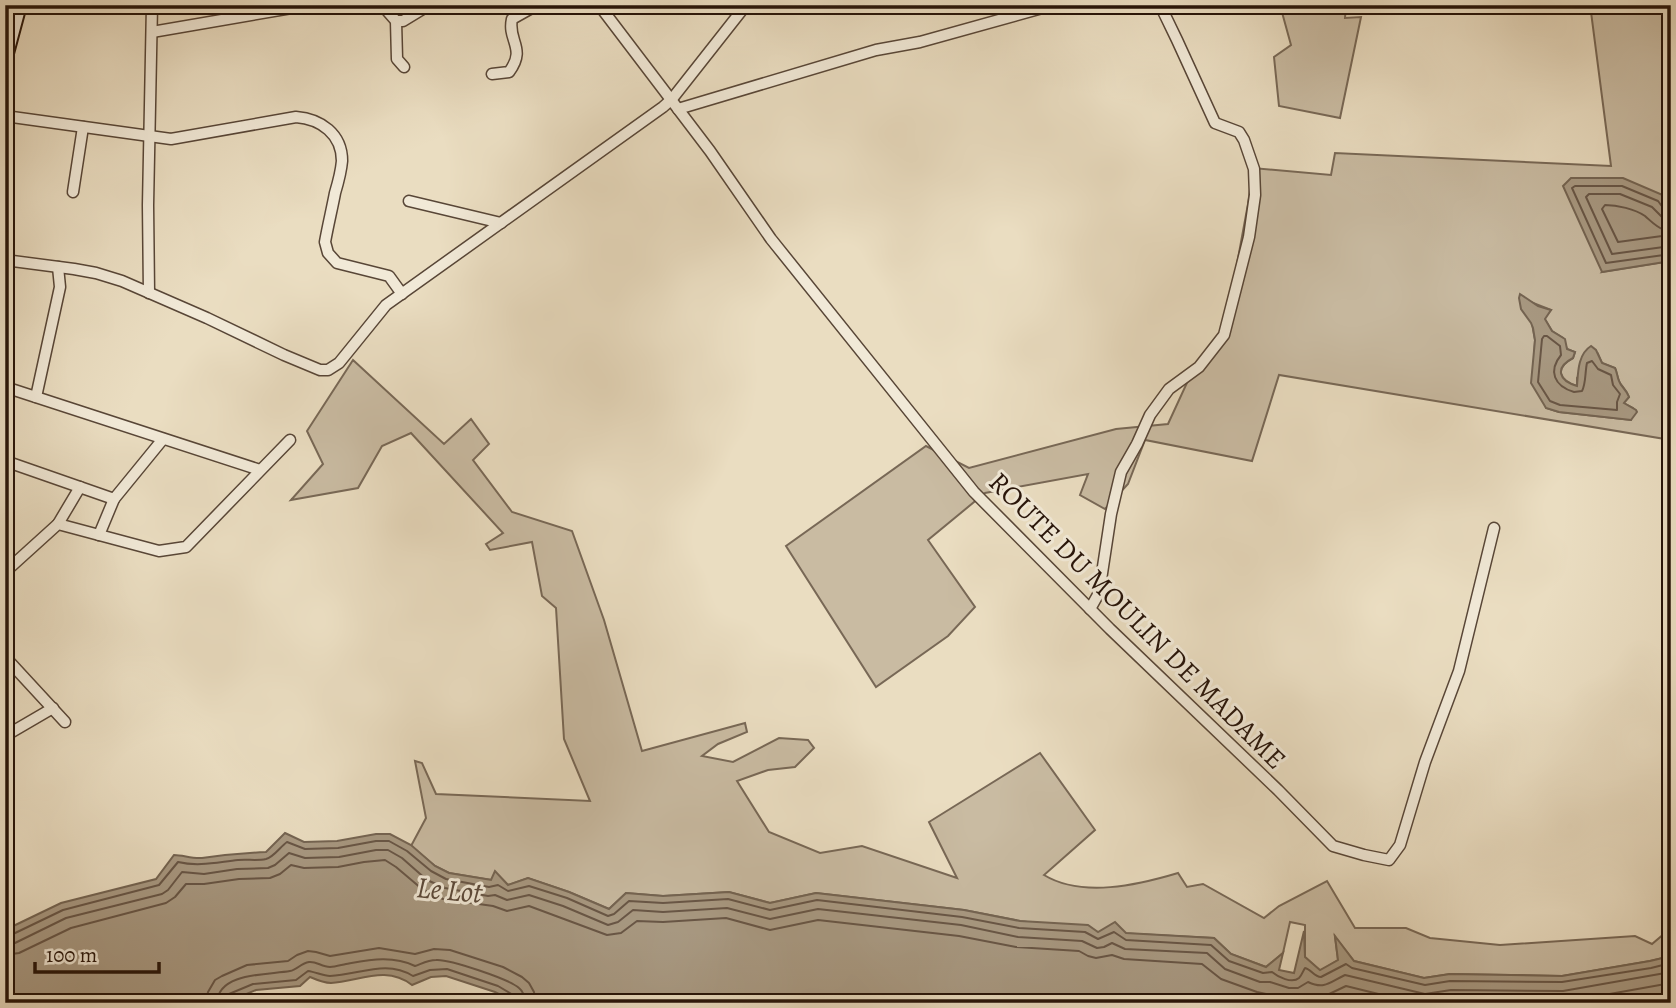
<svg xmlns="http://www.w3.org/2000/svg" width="1676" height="1008" font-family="Alegreya,serif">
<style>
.green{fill:#c9bba2;stroke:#786856;stroke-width:2;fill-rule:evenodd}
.water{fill:#a89982;stroke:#746452;stroke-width:2}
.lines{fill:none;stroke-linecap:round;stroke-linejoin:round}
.shore{stroke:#685646;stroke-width:2}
.street-casing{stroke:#584637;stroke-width:13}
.secondary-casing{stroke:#271409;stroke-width:18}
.street{stroke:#f1e9d7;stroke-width:10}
.secondary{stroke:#f1e9d7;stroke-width:14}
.labels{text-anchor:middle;stroke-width:6;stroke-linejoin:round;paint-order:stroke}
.street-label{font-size:28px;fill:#271409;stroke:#f1e9d7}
.water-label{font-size:30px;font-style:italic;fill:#5b4939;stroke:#f1e9d7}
</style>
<rect width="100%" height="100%" fill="#eaddc1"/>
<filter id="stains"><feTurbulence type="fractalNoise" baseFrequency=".00286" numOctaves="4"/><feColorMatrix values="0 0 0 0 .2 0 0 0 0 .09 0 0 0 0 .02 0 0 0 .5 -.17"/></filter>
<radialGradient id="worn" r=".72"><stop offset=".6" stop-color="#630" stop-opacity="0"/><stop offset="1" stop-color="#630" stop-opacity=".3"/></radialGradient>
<g class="green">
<path d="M1280 5H1346L1345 18 1361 17 1340 118 1279 106 1274 57 1291 45Z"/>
<path d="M1671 8V210L1665 196 1602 272 1671 261V440L1279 375 1252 461 1145 440 1128 484 1105 509 1080 495 1088 474 985 493 928 540 975 607 948 636 876 687 786 546 926 446 969 468 1116 429 1168 424 1191 374 1223 340 1248 204 1253 168 1331 175 1335 153 1611 166 1591 12ZM1528 301 1551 310 1544 318 1552 331 1563 338 1567 349 1575 352 1573 358C1554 368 1559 380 1577 386V378L1598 354 1602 363 1615 368C1617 372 1617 377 1619 381 1621 386 1626 389 1629 397L1623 403 1633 408 1631 420 1559 412 1546 408 1534 357 1535 340Z"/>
<path d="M353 360 444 444 471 419 489 444 473 460 512 512 572 531 604 620 642 751 745 723 747 732 718 744 702 756 733 762 779 738 808 740 814 748 795 767 768 770 737 781 769 832 820 853 862 846 957 878 929 822 1040 753 1095 830 1044 875C1082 898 1138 885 1178 873L1187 887 1203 884 1264 918 1279 906 1327 881 1355 928H1406L1430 938 1500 945 1635 936 1652 944 1671 928V956L1650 961 1562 976 1450 974 1424 978 1354 961 1335 937 1338 960 1320 971 1305 957V925L1290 922 1283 953 1266 967 1231 954 1214 938 1098 932 1020 921 964 910 816 893 770 903 729 892 663 896 626 893 609 909 569 892 528 878 508 885 495 872 492 880 449 873 435 866 411 846 426 818 415 761 422 763 436 794 590 801 564 739 556 608 542 596 532 542 490 550 486 544 503 533 411 433 382 446 358 488 291 500 323 464 307 431Z"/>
</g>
<g class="water">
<path d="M1571 178H1623L1665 196 1671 210V261L1602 272 1563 186Z"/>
<path d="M1520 294 1538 306 1551 310 1545 319 1552 331 1565 339 1567 349 1575 352 1573 358C1554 368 1559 381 1577 386 1578 372 1578 354 1591 346L1596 350 1602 363 1615 368C1617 372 1617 376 1619 381 1621 387 1626 389 1629 397L1624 403 1636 410 1637 412 1631 420 1559 412 1546 408 1531 383 1535 340 1533 328 1531 323 1521 309 1519 298Z"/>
<path d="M285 833 304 842 337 841 376 834H390L411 845 435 866 449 873 491 880 495 871 508 885 528 878 569 892 609 909 626 893 663 896 729 892 770 903 816 893 964 910 1020 921 1088 925 1098 932 1115 922 1126 933 1214 938 1231 954 1266 967 1283 953 1279 970 1294 973 1304 931 1305 957 1320 970 1338 960 1335 936 1354 961 1424 978 1450 974 1562 976 1650 961 1671 956V1003H516L495 992 446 976 431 977 412 985C386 965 360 981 331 983 324 983 317 980 310 977L300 986 256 990 225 1003H5V930L61 903 156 879 174 855C183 855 192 859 202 858 223 855 244 853 266 852Z"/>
</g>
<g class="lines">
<g class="shore">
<path d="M1605 205C1617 205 1635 209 1645 216 1652 222 1655 226 1664 230L1665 234 1662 236 1618 242 1602 209Z"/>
<path d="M1671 210 1664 209 1658 201 1622 186H1575L1572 188 1606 263 1671 254"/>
<path d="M1671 219 1662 217 1652 207 1620 194H1589L1586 197 1612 254 1671 246"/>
<path d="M1544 336H1547L1560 346 1561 355C1548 371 1554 386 1574 392L1582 391C1586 384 1585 371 1587 363L1592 361 1598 369 1611 375 1613 385 1620 394 1617 402V410L1560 405 1550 401 1538 382 1542 339Z"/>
<path d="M5 936 11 935 63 910 159 885 178 862C199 867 218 862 238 860 247 859 257 861 266 859 274 857 280 847 287 842L305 849 338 848 376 841H389L407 851 431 871 446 879 489 887 498 885 508 891 529 886 567 898 608 916 614 914 629 901 663 903 728 899 770 910 817 900 962 917 1019 928 1085 932 1098 939 1114 932 1126 940 1211 945 1229 961 1263 973 1272 972C1278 977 1292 984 1299 978 1302 975 1303 971 1305 968 1311 969 1314 977 1321 977L1346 964 1352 968 1425 985 1450 981 1562 982 1651 968 1671 963"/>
<path d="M5 945 15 943 66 918 162 894 168 890 182 872 204 874 237 869 268 868 275 865 289 853 305 858 339 857 376 850H388L402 858 427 880 445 888 488 896 495 895 507 900 529 895 563 906 608 925 618 922 633 910 663 912 727 908 770 919 818 909 961 925 1018 937 1082 941 1097 948 1104 947 1112 943 1125 949 1207 953 1225 969 1260 982H1270L1289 988H1298L1308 982C1325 990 1330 982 1345 975L1425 994 1451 990 1563 991 1671 972"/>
<path d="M5 955 19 953 71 928 166 903 175 897 186 884H204L239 879 270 878 280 874 291 865 304 868 338 867 364 862 385 860 396 867 422 889 443 899 493 906 507 911 529 906 607 935 621 933 637 921 663 922 726 918 770 930 818 920 959 936 1016 947 1079 951 1088 956 1096 958 1112 955 1124 959 1202 964 1221 979 1257 992 1288 999H1299L1309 994 1325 996 1346 986 1415 1003"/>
<path d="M206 1003 208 992 215 980 222 976 247 965 288 961 297 955 308 951 316 952 330 956 379 948 415 954 434 949 450 950 503 967 522 977 529 983 534 992 535 1003"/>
<path d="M217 1003C218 972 268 975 290 971 297 970 301 963 309 962 316 961 322 967 330 967 335 967 341 965 346 964 369 960 392 955 415 966 421 964 428 960 436 960 449 959 509 979 519 988 524 992 525 997 525 1003"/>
<path d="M225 1003 226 998 229 994 253 984 296 980 308 971C316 972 323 976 330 976 359 975 386 959 413 976L430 970 447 969 498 986 513 995 516 1003"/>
<path d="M1436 1003 1452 1000 1565 1002 1671 983"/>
</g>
<defs>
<g id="street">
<path d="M382 5 396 21 397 59 404 67"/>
<path d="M599 5 710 151 771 239 974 492 1110 629 1278 790 1333 846 1364 855 1389 860 1400 845 1425 762 1459 671 1494 528"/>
<path d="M396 21H403L426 7"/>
<path d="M152 32 309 5"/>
<path d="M492 74 509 72C527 48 507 41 512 19L537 5"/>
<path d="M678 109 876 50 920 42 1053 5"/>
<path d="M5 116 171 139 296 117C321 119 342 134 342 161 341 172 338 183 335 193 332 209 328 225 325 242L328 253 337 263 389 276 402 294"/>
<path d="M73 192 83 127"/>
<path d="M409 201 501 223"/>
<path d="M5 260 74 269 96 273 122 281 207 318 284 355 320 370H328L339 363 386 305 663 107 672 99 746 5"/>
<path d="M149 293 148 205 152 5"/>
<path d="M5 387 260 470"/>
<path d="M36 397 60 287 58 267"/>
<path d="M5 461 114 499 163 439"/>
<path d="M58 524 80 487"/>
<path d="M99 535 114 499"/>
<path d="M5 572 58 524 159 551 186 547 290 440"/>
<path d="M1090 609 1099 593 1111 514 1121 472 1137 444 1150 415 1169 389 1199 367 1224 335 1249 237 1255 195 1254 169 1244 140 1239 132 1215 123 1177 40 1162 9 1157 5"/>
<path d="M5 657 65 722"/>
<path d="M5 736 53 708"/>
<path d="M407 1000 408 1003"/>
</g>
<path id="secondary" d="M5 57 19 5"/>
</defs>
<use href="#street" class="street-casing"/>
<use href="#secondary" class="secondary-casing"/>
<use href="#street" class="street"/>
<use href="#secondary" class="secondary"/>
</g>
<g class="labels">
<g class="street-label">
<text transform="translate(1138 620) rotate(45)" y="10">ROUTE DU MOULIN DE MADAME</text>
</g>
<g class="water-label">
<text transform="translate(449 890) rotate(5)" y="10">Le Lot</text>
</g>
</g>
<rect width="1676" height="1008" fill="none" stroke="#eaddc1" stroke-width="28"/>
<rect x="7" y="7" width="1662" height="994" fill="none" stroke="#271409" stroke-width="3.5"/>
<rect x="14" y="14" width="1648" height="980" fill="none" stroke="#271409" stroke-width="2"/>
<path d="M35 962v10h124v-10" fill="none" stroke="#271409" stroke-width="3.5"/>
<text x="46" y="962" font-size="21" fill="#271409" stroke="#f1e9d7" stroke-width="5" paint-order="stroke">100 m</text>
<rect width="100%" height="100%" filter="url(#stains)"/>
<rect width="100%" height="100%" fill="url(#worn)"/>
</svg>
